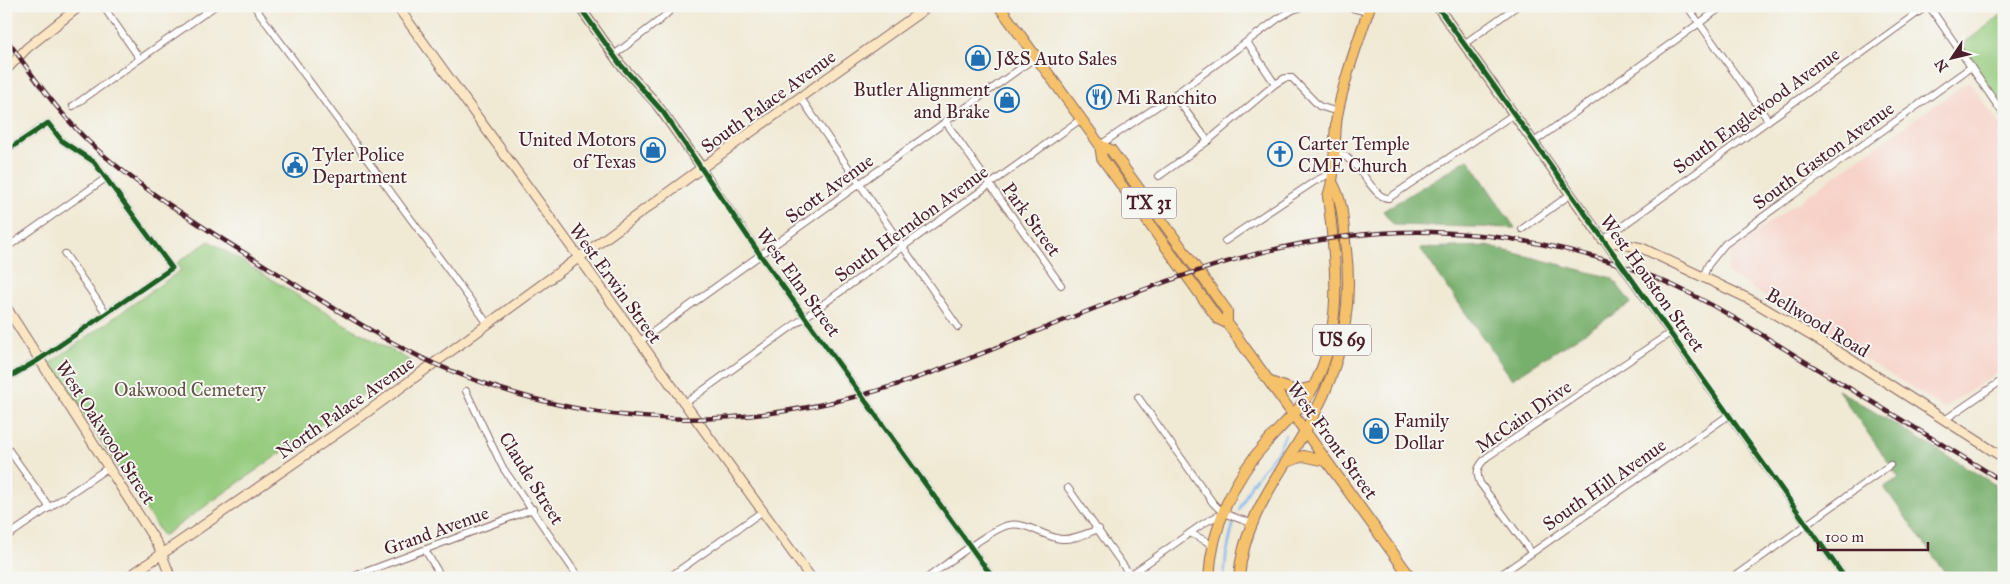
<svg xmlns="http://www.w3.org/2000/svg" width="2010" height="584" font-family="'IM FELL Great Primer',serif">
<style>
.built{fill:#f7d1c7}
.green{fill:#94cb7d;stroke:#6f7554}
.forest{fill:#77af6c;stroke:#60674c}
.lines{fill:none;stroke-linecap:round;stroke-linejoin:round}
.stream{stroke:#7cb6ed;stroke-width:2.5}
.street-casing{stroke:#846666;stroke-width:8}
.secondary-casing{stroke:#846666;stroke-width:11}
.primary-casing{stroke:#846666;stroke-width:12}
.street{stroke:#fff;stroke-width:6}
.secondary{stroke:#fbe6c4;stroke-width:9}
.primary{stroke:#f5c16b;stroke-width:10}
.rail-casing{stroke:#4a1f2b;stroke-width:4.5}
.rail{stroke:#f6f6f2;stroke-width:2.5;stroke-dasharray:8;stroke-linecap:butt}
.cycleway-casing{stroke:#f6f6f2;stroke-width:8}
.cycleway{stroke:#1b5e20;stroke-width:5}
.labels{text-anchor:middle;stroke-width:4;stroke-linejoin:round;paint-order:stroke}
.shield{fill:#f6f6f2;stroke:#7e6067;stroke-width:1}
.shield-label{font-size:18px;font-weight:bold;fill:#4a1f2b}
.poi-label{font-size:19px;fill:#4a1f2b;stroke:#f6f6f2;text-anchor:start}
.street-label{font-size:19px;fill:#4a1f2b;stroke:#f6f6f2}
.park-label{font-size:19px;fill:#605344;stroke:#f6f6f2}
</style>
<rect width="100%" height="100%" fill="#f6f6f2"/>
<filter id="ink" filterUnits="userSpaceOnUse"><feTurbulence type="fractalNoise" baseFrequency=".02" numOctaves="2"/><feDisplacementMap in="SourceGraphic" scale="10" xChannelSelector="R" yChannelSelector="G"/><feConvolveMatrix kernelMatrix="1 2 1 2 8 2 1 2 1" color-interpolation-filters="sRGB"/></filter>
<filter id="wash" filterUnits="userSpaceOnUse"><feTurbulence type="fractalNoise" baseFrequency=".0096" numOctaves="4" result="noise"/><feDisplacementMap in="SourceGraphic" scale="20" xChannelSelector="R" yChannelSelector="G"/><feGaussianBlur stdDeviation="1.12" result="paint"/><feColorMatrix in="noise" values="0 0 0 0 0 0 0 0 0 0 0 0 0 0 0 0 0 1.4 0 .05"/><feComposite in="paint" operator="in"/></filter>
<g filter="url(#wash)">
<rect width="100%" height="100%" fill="#f0e9d4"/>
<path class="built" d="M1969 81 2004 131V368L1944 408 1726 272 1732 249Z"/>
<g class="green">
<path d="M2004 13V115L1958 48Z"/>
<path d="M209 241 341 322 411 361 163 536 50 363 181 270 177 263Z"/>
</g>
<g class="forest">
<path d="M1468 159 1515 228 1394 225 1383 211Z"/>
<path d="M1487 246 1612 278 1631 303 1512 379 1420 248Z"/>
<path d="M1838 390 2004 490V578H1949L1884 487 1899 478Z"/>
</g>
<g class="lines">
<g class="stream">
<path d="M1239 510 1252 483 1279 449 1285 435"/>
<path d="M1224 578 1226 556 1233 525"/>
</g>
</g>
</g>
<g filter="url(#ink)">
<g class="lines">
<defs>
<g id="street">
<path d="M103 6 140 59"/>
<path d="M254 6 488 324"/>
<path d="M1344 6 1368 12"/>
<path d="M1687 6 1768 120"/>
<path d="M1929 6 2004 115"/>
<path d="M1247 42 1275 84 1285 78H1292L1319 106 1338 112"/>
<path d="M1464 44 1517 6"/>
<path d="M614 55 660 20 675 6"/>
<path d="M1174 95 1208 141"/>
<path d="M800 97 958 327"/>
<path d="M73 106 215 6"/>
<path d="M945 121 1061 285"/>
<path d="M1534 142 1723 6"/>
<path d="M1100 145 1174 95 1279 18 1293 10 1305 6"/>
<path d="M6 151 48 123 62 141 94 162 172 268 40 359 6 379"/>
<path d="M1333 151C1361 157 1371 199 1389 198L1514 114"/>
<path d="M702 168 761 256 993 578"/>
<path d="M1159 176 1208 141 1275 84"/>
<path d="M1522 229 1571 194"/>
<path d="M1225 241 1315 181 1332 173"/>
<path d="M6 248 106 178"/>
<path d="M65 254 106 313"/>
<path d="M1703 277 1708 265 1725 244 1971 67"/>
<path d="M639 342 1036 57"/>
<path d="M466 391 503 468 579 578"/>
<path d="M1138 397 1213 503 1223 513 1251 523"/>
<path d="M684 404 1081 119"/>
<path d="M1946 419 2004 379"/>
<path d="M6 446 50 508"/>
<path d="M1068 488 1130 575"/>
<path d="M1190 533 1206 541 1213 548"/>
<path d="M6 537 109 467"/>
<path d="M425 550 442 578"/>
<path d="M1531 552 1480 483C1475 471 1478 466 1487 457L1670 333"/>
<path d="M349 578 533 509"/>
<path d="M668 578 763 511"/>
<path d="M927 578C943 567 993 527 1009 525 1027 522 1044 537 1061 539 1074 540 1087 533 1099 529"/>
<path d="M1126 578 1204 523 1223 513"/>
<path d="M1496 578 1729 415"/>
<path d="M1732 578 1890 465"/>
<path d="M1845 578 1603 240 1927 6"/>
</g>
<g id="secondary">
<path d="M397 6 811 578"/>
<path d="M579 6 620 64 655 102 702 168"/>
<path d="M1437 6 1603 240 1642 248 1749 299 1842 354 2004 458"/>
<path d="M6 70 27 48 80 6"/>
<path d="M6 307 158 545 171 578"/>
<path d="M127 578 359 418 751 132 929 6"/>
</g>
<g id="primary">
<path d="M999 6 1100 145 1102 158 1218 319 1227 323 1411 578"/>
<path d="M1100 145 1111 150 1227 311V323"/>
<path d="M1270 382 1296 391 1313 387"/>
<path d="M1287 462 1303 456 1326 461"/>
<path d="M1209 578C1212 527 1233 478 1268 441 1284 423 1303 407 1314 386 1345 325 1335 260 1328 196 1337 172 1333 142 1337 116 1344 79 1358 42 1370 6"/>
<path d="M1239 578C1243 520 1277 479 1305 431 1338 375 1354 315 1346 250 1343 228 1344 203 1333 184"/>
</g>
</defs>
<use href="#street" class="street-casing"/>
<use href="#secondary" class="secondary-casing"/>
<use href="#primary" class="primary-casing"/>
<use href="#street" class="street"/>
<use href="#secondary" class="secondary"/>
<use href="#primary" class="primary"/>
<defs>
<path id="rail" d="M6 38C31 74 57 111 89 142 150 199 238 248 309 293 350 318 391 344 435 364 575 425 711 434 858 396 937 375 1012 340 1088 311 1199 267 1310 229 1432 232 1502 234 1572 247 1638 271 1697 292 1751 328 1804 361 1871 401 1937 441 2004 482"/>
</defs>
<use href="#rail" class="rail-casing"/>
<use href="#rail" class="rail"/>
<defs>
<g id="cycleway">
<path d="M579 6 620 64 663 112 761 256 993 578"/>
<path d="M1437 6 1845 578"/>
<path d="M6 151 48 123 62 141 94 162 172 268 40 359 6 379"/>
</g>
</defs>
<use href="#cycleway" class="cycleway-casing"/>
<use href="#cycleway" class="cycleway"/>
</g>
</g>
<defs>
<symbol id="shop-ring" viewBox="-11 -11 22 22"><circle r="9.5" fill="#f6f6f2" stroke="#1f6fb2" stroke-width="1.5"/><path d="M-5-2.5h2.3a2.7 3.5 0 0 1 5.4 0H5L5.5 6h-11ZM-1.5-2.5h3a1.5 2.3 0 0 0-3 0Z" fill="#1f6fb2"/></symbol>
<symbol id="restaurant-ring" viewBox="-11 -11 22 22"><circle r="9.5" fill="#f6f6f2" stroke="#1f6fb2" stroke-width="1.5"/><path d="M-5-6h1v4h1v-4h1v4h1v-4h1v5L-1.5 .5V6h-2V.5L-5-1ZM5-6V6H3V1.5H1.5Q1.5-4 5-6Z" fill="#1f6fb2"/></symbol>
<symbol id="church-ring" viewBox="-11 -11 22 22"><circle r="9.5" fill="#f6f6f2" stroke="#1f6fb2" stroke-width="1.5"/><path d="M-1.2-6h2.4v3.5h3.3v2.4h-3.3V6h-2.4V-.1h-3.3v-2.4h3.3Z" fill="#1f6fb2"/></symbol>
<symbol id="civic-ring" viewBox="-11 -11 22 22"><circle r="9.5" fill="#f6f6f2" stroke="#1f6fb2" stroke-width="1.5"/><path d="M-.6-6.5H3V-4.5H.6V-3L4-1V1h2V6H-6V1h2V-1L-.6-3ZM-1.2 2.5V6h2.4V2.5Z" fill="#1f6fb2"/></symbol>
</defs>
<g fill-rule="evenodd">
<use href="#shop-ring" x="964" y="44" width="28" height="28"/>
<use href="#restaurant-ring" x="1085" y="83" width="28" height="28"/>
<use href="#shop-ring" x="993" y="86" width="28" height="28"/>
<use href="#shop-ring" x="639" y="136" width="28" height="28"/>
<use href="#church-ring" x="1266" y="140" width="28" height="28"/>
<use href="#civic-ring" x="281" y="151" width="28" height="28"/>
<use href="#shop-ring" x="1362" y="417" width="28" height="28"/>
</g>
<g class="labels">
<g class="shield">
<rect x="1121.5" y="187.5" width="55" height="31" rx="4"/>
<rect x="1313" y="324.5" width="58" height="31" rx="4"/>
</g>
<g class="shield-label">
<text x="1149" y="209">TX 31</text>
<text x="1342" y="346">US 69</text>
</g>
<g class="poi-label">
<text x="996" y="65">J&amp;S Auto Sales</text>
<text x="990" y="96" text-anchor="end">Butler Alignment<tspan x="990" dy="22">and Brake</tspan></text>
<text x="1116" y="104">Mi Ranchito</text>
<text x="636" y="146" text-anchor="end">United Motors<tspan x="636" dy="22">of Texas</tspan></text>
<text x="1298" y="150">Carter Temple<tspan x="1298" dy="22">CME Church</tspan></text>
<text x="312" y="161">Tyler Police<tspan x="312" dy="22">Department</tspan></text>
<text x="1394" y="427">Family<tspan x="1394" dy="22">Dollar</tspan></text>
</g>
<g class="street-label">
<text transform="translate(768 101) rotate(-36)" y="7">South Palace Avenue</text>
<text transform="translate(1756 110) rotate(-36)" y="7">South Englewood Avenue</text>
<text transform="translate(1823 155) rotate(-36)" y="7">South Gaston Avenue</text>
<text transform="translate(829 188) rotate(-36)" y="7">Scott Avenue</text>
<text transform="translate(1032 219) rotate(54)" y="7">Park Street</text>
<text transform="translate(911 223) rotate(-36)" y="7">South Herndon Avenue</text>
<text transform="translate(799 282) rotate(54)" y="7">West Elm Street</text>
<text transform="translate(616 283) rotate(54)" y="7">West Erwin Street</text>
<text transform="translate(1653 283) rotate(54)" y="7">West Houston Street</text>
<text transform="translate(1818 322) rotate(31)" y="7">Bellwood Road</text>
<text transform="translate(345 407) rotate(-35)" y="7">North Palace Avenue</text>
<text transform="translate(1523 416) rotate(-35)" y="7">McCain Drive</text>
<text transform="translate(106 432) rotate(57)" y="7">West Oakwood Street</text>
<text transform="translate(1333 440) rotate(54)" y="7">West Front Street</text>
<text transform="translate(532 478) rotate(58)" y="7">Claude Street</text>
<text transform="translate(1604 484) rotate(-35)" y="7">South Hill Avenue</text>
<text transform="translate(436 530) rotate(-20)" y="7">Grand Avenue</text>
</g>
<g class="park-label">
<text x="190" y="396">Oakwood Cemetery</text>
</g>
</g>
<rect width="2010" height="584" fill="none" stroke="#f6f6f2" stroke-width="25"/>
<g transform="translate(1952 58) rotate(235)" stroke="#f6f6f2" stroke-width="4" paint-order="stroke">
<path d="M0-4L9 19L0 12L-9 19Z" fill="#4a1f2b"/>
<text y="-8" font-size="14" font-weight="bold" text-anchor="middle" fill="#4a1f2b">N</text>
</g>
<path d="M1818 542v8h110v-8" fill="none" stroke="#4a1f2b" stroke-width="2.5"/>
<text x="1825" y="542" font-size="15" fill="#4a1f2b" stroke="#f6f6f2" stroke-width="4" paint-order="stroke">100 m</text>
</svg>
